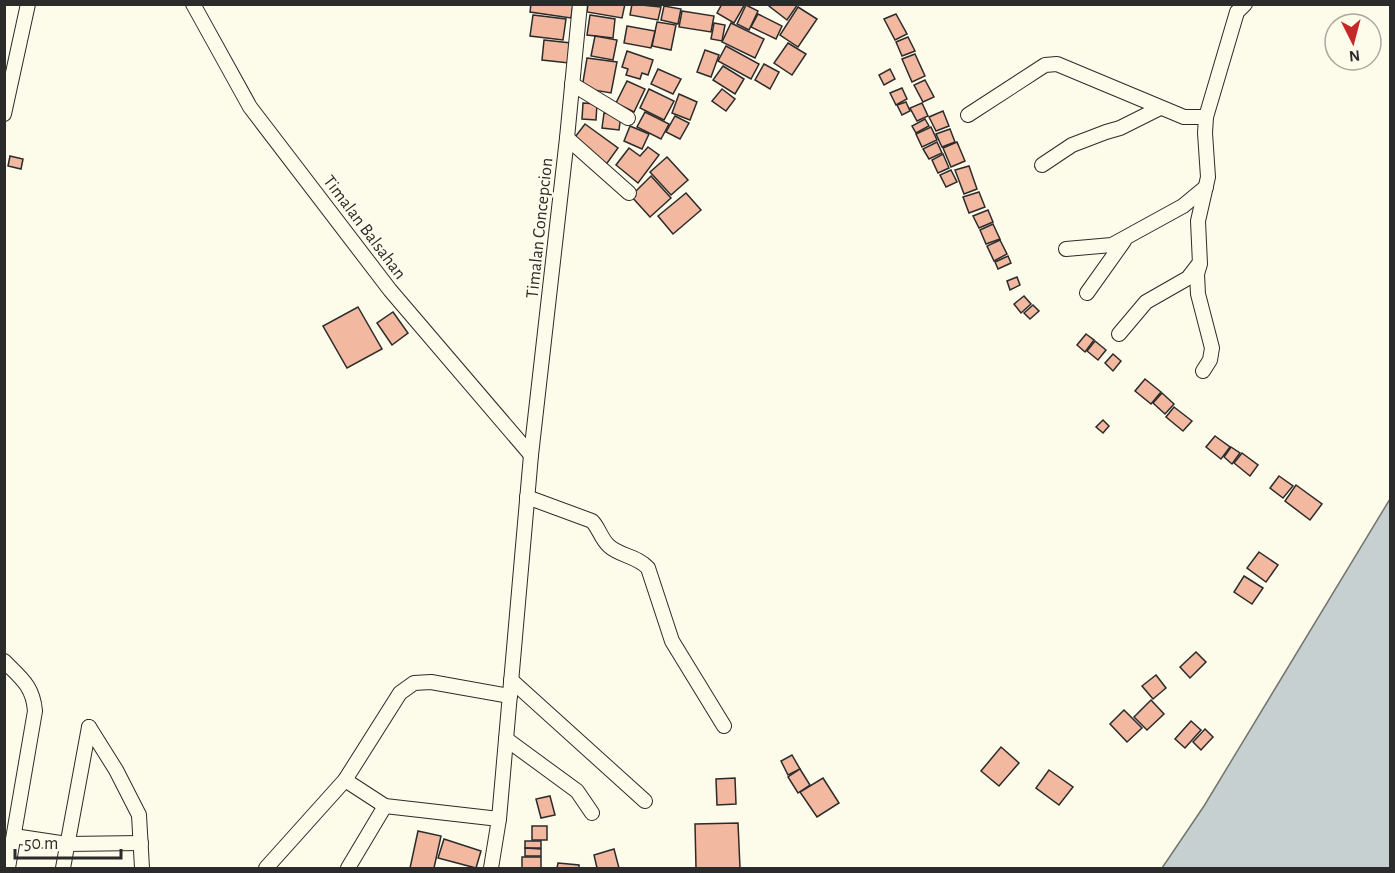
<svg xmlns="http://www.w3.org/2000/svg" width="1395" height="873" font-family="'Alegreya Sans',sans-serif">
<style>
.water{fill:#c7d0d0;stroke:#74746e;stroke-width:1.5}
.building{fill:#f2b8a0;stroke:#2b2b2b;stroke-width:1.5}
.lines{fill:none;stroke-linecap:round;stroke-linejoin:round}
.minor-casing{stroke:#2b2b2b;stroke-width:16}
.minor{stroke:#fdfbea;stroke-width:14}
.labels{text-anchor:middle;stroke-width:4.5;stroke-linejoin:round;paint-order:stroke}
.street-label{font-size:18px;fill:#2b2b2b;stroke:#fdfbea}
</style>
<rect width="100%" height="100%" fill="#fdfbea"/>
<path class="water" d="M1390 499V868H1162L1204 806Z"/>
<g class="building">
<path d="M531 4H573L571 18 530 12Z"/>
<path d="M588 4H625L622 18 587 12Z"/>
<path d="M632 4 661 7 658 20 630 15Z"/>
<path d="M722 4H745L734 23 717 13Z"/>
<path d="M770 4H798L787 20 769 6Z"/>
<path d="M746 5 758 11 749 30 737 24Z"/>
<path d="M664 6 681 9 678 24 661 20Z"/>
<path d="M798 7 817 19 798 47 780 35Z"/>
<path d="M682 11 714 16 711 32 679 27Z"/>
<path d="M758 14 782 26 776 39 751 27Z"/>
<path d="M896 14 907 34 895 40 884 19Z"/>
<path d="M533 15 566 19 563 40 530 36Z"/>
<path d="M590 15 615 19 613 38 587 35Z"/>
<path d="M657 22 676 25 671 50 652 46Z"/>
<path d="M714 23 725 25 722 41 711 39Z"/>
<path d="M731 23 764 39 755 58 722 42Z"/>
<path d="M627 26 655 31 651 48 624 43Z"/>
<path d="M595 36 617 40 613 60 591 56Z"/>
<path d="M908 37 915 51 902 56 896 42Z"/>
<path d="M544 40 571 43 569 63 542 60Z"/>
<path d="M788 43 806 54 792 75 774 63Z"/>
<path d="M726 46 759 64 751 79 718 61Z"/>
<path d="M705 50 719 55 711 77 697 72Z"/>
<path d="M627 51 653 60 648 75 642 73 640 79 626 75 628 69 622 67Z"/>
<path d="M915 54 925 76 912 82 902 59Z"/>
<path d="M587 58 617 62 611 93 582 88Z"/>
<path d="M764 64 779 72 770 89 755 80Z"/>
<path d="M723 66 744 79 735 94 713 80Z"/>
<path d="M658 69 681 79 673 94 651 84Z"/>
<path d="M890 69 895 79 884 85 879 75Z"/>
<path d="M925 80 934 97 923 102 914 85Z"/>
<path d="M627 81 645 89 634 112 616 103Z"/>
<path d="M902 88 907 99 896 105 890 93Z"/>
<path d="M649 89 674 101 664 120 640 108Z"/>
<path d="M722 89 735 99 726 111 712 101Z"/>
<path d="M679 94 697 102 690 120 672 113Z"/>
<path d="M906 102 910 111 902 115 897 105Z"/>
<path d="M583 103 597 104 596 120 582 119Z"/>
<path d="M922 103 928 116 917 121 910 108Z"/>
<path d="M943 111 949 126 936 131 929 117Z"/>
<path d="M645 112 669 124 661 139 637 127Z"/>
<path d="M604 113 621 115 619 130 602 128Z"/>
<path d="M675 116 689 123 680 139 666 132Z"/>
<path d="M925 119 929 126 916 133 912 126Z"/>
<path d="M585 124 618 148 605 166 572 141Z"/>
<path d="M630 126 649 134 642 149 624 141Z"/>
<path d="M931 127 937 140 922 147 916 134Z"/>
<path d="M950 129 955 142 942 147 936 134Z"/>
<path d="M937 142 942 153 929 159 923 149Z"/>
<path d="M957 142 965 161 951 167 943 148Z"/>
<path d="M648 147 659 155 638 183 616 165 629 148 640 156Z"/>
<path d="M943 154 949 168 938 173 932 160Z"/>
<path d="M10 156 23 159 21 169 8 166Z"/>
<path d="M667 157 688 180 671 195 650 172Z"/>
<path d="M969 166 977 189 964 194 955 170Z"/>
<path d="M951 170 957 182 946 187 940 175Z"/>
<path d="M651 176 671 198 650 217 631 196Z"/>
<path d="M979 192 985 207 969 213 963 197Z"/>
<path d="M686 193 701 210 673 234 658 216Z"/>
<path d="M988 210 993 222 979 228 973 216Z"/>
<path d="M993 224 1000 239 986 244 980 230Z"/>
<path d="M1000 240 1007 254 994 261 987 246Z"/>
<path d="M1008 256 1011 263 998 269 995 262Z"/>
<path d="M1017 277 1020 285 1010 290 1007 281Z"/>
<path d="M1024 296 1031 304 1021 313 1014 304Z"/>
<path d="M1033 305 1039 311 1030 319 1024 313Z"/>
<path d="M358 307 382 349 347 368 323 326Z"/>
<path d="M393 312 408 333 392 345 377 323Z"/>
<path d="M1086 334 1094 340 1085 352 1077 345Z"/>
<path d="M1095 341 1106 350 1098 360 1087 351Z"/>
<path d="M1113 354 1121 361 1113 371 1105 363Z"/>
<path d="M1145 379 1161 392 1151 404 1135 391Z"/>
<path d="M1162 393 1174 404 1165 414 1153 403Z"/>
<path d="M1174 407 1192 421 1183 431 1166 417Z"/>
<path d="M1103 420 1109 426 1103 433 1096 427Z"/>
<path d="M1215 436 1230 447 1221 459 1206 447Z"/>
<path d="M1231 447 1240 453 1232 464 1224 457Z"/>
<path d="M1242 453 1258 465 1250 476 1234 463Z"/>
<path d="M1279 476 1293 486 1283 498 1270 488Z"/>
<path d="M1296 485 1322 504 1310 520 1285 501Z"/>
<path d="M1259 552 1278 565 1266 582 1247 568Z"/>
<path d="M1244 576 1263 588 1252 604 1234 592Z"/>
<path d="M1196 652 1206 662 1190 678 1180 667Z"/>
<path d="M1156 675 1166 688 1153 699 1142 686Z"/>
<path d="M1151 700 1164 714 1147 730 1134 717Z"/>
<path d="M1124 710 1142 728 1127 742 1110 724Z"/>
<path d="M1191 721 1201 730 1185 748 1175 739Z"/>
<path d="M1205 729 1213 737 1201 750 1193 742Z"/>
<path d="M1001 747 1019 763 999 786 981 771Z"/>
<path d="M792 755 800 769 788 775 781 761Z"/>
<path d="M800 769 810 785 798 793 788 777Z"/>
<path d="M1049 770 1073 787 1059 805 1036 788Z"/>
<path d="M735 778 736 804 717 805 716 779Z"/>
<path d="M823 778 839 803 817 817 800 792Z"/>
<path d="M550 796 555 815 541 818 536 799Z"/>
<path d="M738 823 740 868H696L695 824Z"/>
<rect x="532" y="826" width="15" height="14"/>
<path d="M418 831 441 836 434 868H410Z"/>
<path d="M444 839 481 851 476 868 438 858Z"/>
<rect x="525" y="841" width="16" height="7"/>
<path d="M525 848 541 849V856H525Z"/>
<path d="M614 849 619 868H597L594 855Z"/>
<rect x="522" y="857" width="19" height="11"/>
<path d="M558 863 579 865V868H557Z"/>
</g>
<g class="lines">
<defs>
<g id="minor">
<path d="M193 4 250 107 390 290 531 455"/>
<path d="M572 84 628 118"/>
<path d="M4 114 28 4"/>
<path d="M968 115 1045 65 1057 64 1184 117H1206"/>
<path d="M567 138 629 193"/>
<path d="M1042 165 1072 145 1106 132 1120 128 1160 108"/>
<path d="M1066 249 1112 245 1183 206 1206 187"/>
<path d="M1087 293 1124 241"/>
<path d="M1119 334 1146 302 1188 278 1198 265"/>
<path d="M1203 371 1210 360 1212 348 1198 294 1197 274 1200 264 1198 221 1208 177 1205 133 1206 117 1237 12 1245 4"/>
<path d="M527 497 592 521C599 528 601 539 609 546 620 556 637 556 648 568L672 641 724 726"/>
<path d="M4 661C21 678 33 686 35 711L8 868"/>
<path d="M511 680 645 801"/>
<path d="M89 727 116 770 139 815 142 868"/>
<path d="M506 739 577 791 592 813"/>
<path d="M345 780 385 806 499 819"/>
<path d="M14 836 67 844 141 843"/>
<path d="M63 868 89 727"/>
<path d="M266 868 345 780 400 693 414 683 431 682 510 696"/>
<path d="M348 868 385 806"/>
<path d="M491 868 499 819 531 455 567 138 580 4"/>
</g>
</defs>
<use href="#minor" class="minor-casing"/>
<use href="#minor" class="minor"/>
</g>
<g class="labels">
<g class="street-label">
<text transform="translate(365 227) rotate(53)" y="6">Timalan Balsahan</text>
<text transform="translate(539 228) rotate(-84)" y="6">Timalan Concepcion</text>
</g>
</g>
<rect width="1395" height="873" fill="none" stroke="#2b2b2b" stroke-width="12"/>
<g transform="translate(1353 42) rotate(174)"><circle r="28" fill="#fdfbea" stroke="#a9a89e" stroke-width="1.5"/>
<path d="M0-4.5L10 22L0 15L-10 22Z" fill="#c62828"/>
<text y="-9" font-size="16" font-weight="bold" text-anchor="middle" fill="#2b2b2b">N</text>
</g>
<path d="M15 849v9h106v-9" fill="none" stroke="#2b2b2b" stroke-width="3"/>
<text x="24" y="849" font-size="18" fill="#2b2b2b" stroke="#fdfbea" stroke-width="4.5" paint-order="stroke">50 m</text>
</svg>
